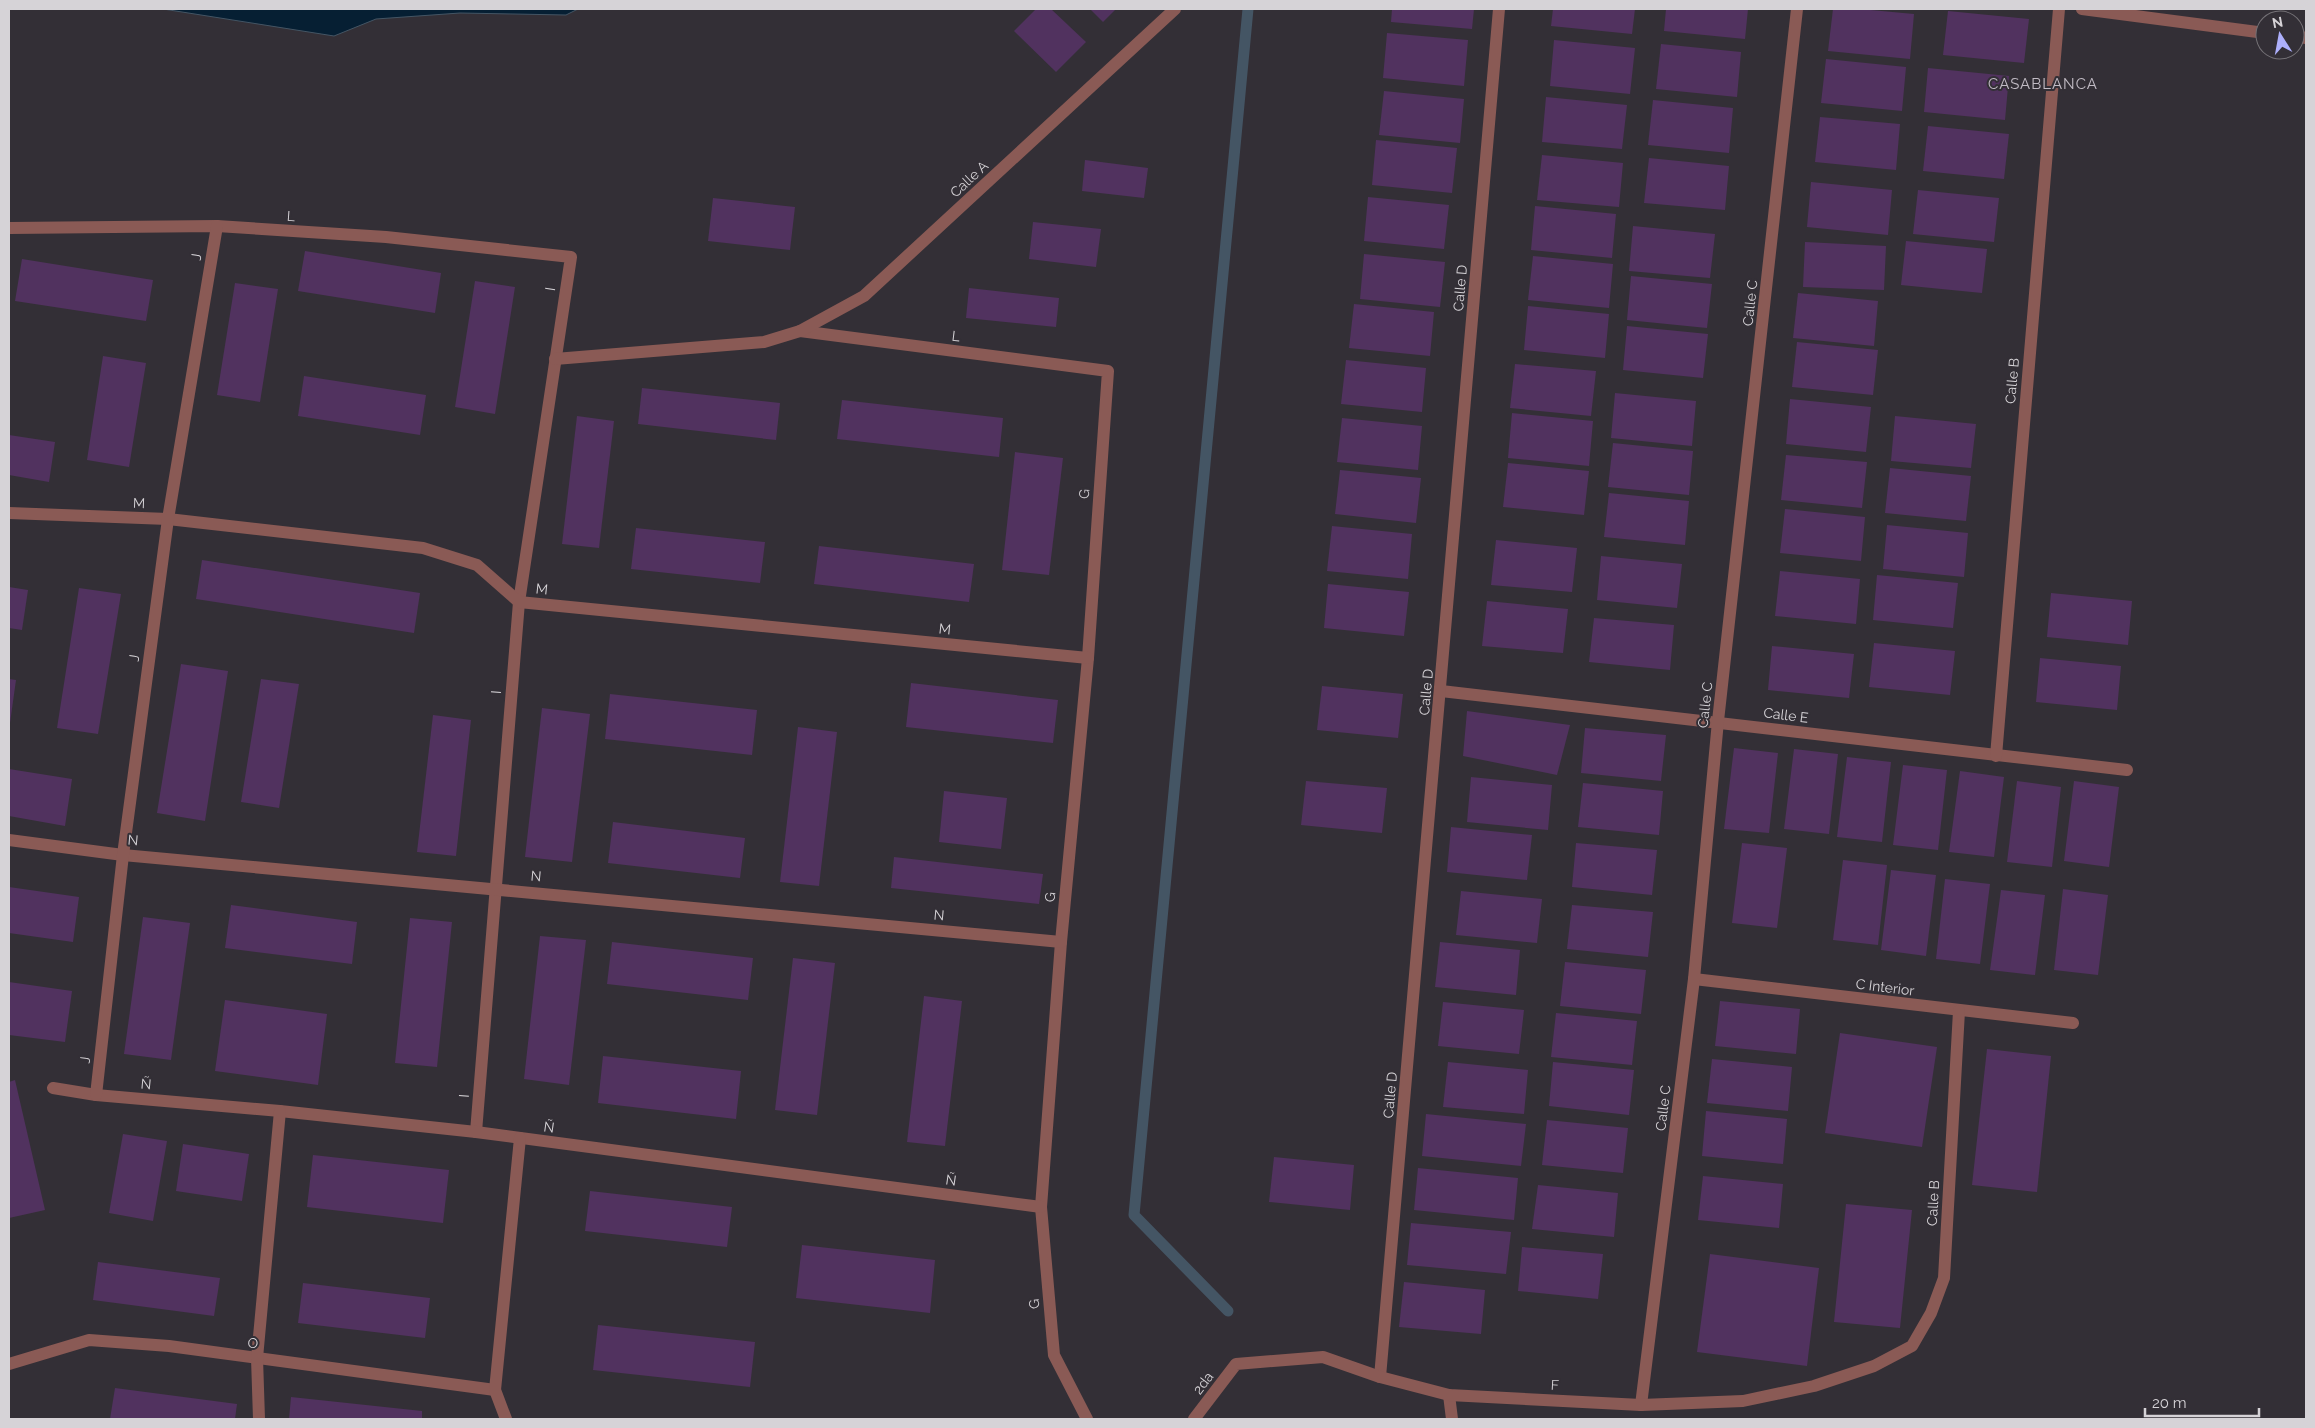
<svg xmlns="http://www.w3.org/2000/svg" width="2315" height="1428" font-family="Raleway,sans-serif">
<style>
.water{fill:#061f33;stroke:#445564}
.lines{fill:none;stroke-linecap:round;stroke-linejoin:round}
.stream{stroke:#445564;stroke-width:11}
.building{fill:#51325f}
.service{stroke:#8a5a55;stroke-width:12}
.minor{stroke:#8a5a55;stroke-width:12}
.labels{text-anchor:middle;stroke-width:4;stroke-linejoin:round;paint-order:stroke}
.street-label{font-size:14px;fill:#d6d3d7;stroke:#332f36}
.neighbourhood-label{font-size:15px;letter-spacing:1px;fill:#c1bbc4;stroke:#332f36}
</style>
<rect width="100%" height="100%" fill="#332f36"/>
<path class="water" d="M163 9H578L566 15 460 13 376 19 334 36Z"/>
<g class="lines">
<path class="stream" d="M1228 1311 1134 1215 1248 9"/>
</g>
<g class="building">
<path d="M1036 9H1051L1086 42 1056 72 1014 31Z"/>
<path d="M1090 9H1116L1103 22Z"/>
<path d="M1392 9H1474L1472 29 1391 22Z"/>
<path d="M1553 9H1635L1632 34 1551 26Z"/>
<path d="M1666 9H1748L1745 39 1664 31Z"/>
<path d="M1833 9H1860L1914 14 1910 59 1828 51Z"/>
<path d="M1948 11 2029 19 2024 63 1943 55Z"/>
<path d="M1387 33 1468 40 1464 86 1383 78Z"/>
<path d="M1554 40 1635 48 1630 94 1550 86Z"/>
<path d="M1661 44 1741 52 1737 97 1656 89Z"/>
<path d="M1826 59 1906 67 1902 111 1821 103Z"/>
<path d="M1928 68 2009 76 2005 120 1924 112Z"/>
<path d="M1384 91 1464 99 1460 143 1379 135Z"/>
<path d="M1546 97 1627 105 1622 149 1542 142Z"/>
<path d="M1653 100 1733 108 1729 153 1648 145Z"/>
<path d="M1820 117 1900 124 1896 170 1815 162Z"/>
<path d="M1928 126 2009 134 2004 179 1923 171Z"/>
<path d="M1376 140 1457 148 1452 193 1372 185Z"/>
<path d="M1542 155 1623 163 1619 207 1537 200Z"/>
<path d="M1649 158 1729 166 1725 210 1644 203Z"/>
<path d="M1085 160 1148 168 1144 198 1082 191Z"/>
<path d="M1811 182 1892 190 1888 235 1807 227Z"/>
<path d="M1918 190 1999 198 1994 242 1913 234Z"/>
<path d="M1368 197 1449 205 1444 249 1364 241Z"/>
<path d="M713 198 795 207 790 250 708 241Z"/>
<path d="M1535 206 1616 214 1612 258 1531 250Z"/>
<path d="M1033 222 1101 229 1096 267 1029 259Z"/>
<path d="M1633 226 1715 234 1710 278 1629 271Z"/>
<path d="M1906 241 1987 249 1982 293 1901 285Z"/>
<path d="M1805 242 1886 246 1884 290 1803 287Z"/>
<path d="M305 251 441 273 435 313 298 291Z"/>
<path d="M1364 254 1445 262 1440 307 1360 299Z"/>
<path d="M1533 256 1613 264 1609 308 1528 300Z"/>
<path d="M22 259 153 280 146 321 15 301Z"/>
<path d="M1631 276 1712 284 1707 328 1627 320Z"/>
<path d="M475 281 515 287 495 414 455 407Z"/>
<path d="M235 283 278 289 260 402 217 395Z"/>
<path d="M969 288 1059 298 1056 327 966 318Z"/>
<path d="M1798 293 1878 301 1874 346 1793 338Z"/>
<path d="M1354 304 1434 312 1430 356 1349 348Z"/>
<path d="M1528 306 1609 314 1605 358 1524 350Z"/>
<path d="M1627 326 1708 334 1703 378 1623 370Z"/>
<path d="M1797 342 1878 350 1873 395 1792 387Z"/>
<path d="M103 356 146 363 129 467 87 460Z"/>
<path d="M1346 360 1426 368 1422 412 1341 404Z"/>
<path d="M1515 364 1596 371 1591 416 1510 408Z"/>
<path d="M304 376 426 395 420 435 298 416Z"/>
<path d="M642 388 780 403 776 440 638 424Z"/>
<path d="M1615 393 1696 401 1692 446 1611 438Z"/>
<path d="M1790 399 1871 407 1866 452 1786 444Z"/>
<path d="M842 400 1003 418 999 457 837 439Z"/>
<path d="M1512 413 1593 421 1589 466 1508 458Z"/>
<path d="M577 416 614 421 599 548 562 544Z"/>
<path d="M1895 416 1976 424 1971 468 1891 461Z"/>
<path d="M1342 418 1422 426 1418 470 1337 462Z"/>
<path d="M9 435 55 442 49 482 9 475Z"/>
<path d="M1613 443 1693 451 1689 495 1608 487Z"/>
<path d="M1015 452 1063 458 1049 575 1002 570Z"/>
<path d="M1786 455 1867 462 1862 508 1781 500Z"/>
<path d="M1508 463 1589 471 1584 515 1503 507Z"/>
<path d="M1890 468 1971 476 1966 521 1885 513Z"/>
<path d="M1340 470 1421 478 1416 523 1335 514Z"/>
<path d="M1609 493 1689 501 1685 545 1604 537Z"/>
<path d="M1785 509 1865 517 1861 561 1780 553Z"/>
<path d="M1887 525 1968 533 1964 577 1883 569Z"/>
<path d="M1332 526 1412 534 1408 579 1327 571Z"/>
<path d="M636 528 765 542 760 583 631 569Z"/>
<path d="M1496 540 1577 548 1572 592 1491 585Z"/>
<path d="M819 546 974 564 969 602 814 584Z"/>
<path d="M1601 556 1682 564 1677 608 1597 600Z"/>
<path d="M202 560 420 593 414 633 196 599Z"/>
<path d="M1780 571 1860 579 1856 624 1775 616Z"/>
<path d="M1877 575 1958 583 1953 628 1873 620Z"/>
<path d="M1328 584 1409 592 1404 636 1324 628Z"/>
<path d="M9 587 28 590 22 630 9 628Z"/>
<path d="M79 588 121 594 98 734 57 728Z"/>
<path d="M2051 593 2132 601 2128 645 2047 637Z"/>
<path d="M1487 601 1568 609 1563 653 1482 646Z"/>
<path d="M1594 618 1674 625 1670 670 1589 662Z"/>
<path d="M1874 643 1955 651 1950 695 1869 687Z"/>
<path d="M1772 646 1854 654 1849 698 1768 690Z"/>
<path d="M2040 658 2121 666 2117 710 2036 702Z"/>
<path d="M181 664 228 671 205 821 157 813Z"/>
<path d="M9 679 16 680 10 723H9Z"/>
<path d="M261 679 299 684 279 808 241 802Z"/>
<path d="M911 683 1058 700 1053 743 906 727Z"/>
<path d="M1322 686 1403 694 1398 738 1317 730Z"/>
<path d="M610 694 757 710 752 755 605 739Z"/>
<path d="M542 708 590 714 572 862 525 857Z"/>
<path d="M1467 711 1570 725 1557 775 1463 756Z"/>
<path d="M433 715 471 720 456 856 417 852Z"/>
<path d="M798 727 837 732 819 886 780 882Z"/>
<path d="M1585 728 1666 735 1661 781 1581 773Z"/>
<path d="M1734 748 1778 753 1769 833 1724 829Z"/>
<path d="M1794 749 1838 754 1829 834 1784 829Z"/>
<path d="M1847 757 1891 762 1882 842 1837 837Z"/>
<path d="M1903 765 1947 770 1938 850 1893 845Z"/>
<path d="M9 769 72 779 65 826 9 816Z"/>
<path d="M1960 771 2004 777 1994 857 1949 852Z"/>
<path d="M1471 777 1552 785 1548 830 1467 822Z"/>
<path d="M1306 781 1387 788 1382 833 1301 825Z"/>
<path d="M2017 781 2061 787 2052 867 2007 862Z"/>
<path d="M2074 781 2119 787 2109 867 2064 861Z"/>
<path d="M1583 783 1663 791 1659 835 1578 827Z"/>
<path d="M944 791 1007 798 1001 849 939 842Z"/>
<path d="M613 822 745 838 740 878 608 863Z"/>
<path d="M1451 827 1532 835 1527 880 1447 872Z"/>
<path d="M1576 843 1657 850 1652 895 1572 887Z"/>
<path d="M1742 843 1787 848 1777 928 1732 923Z"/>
<path d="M894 857 1043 874 1039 904 891 888Z"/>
<path d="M1843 860 1887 865 1878 945 1833 940Z"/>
<path d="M1891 870 1936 875 1926 956 1881 950Z"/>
<path d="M1945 879 1990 884 1980 964 1936 959Z"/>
<path d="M9 887 79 897 73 942 9 933Z"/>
<path d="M2063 889 2108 895 2098 975 2054 970Z"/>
<path d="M2001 890 2045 895 2035 975 1990 970Z"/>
<path d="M1461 891 1542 899 1537 943 1456 935Z"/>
<path d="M231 905 357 922 352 964 225 948Z"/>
<path d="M1572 905 1653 912 1648 957 1567 949Z"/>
<path d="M143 917 190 923 171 1060 124 1054Z"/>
<path d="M410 918 452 922 437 1067 395 1063Z"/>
<path d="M540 936 586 940 569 1085 524 1079Z"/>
<path d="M612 942 753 958 748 1000 607 984Z"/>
<path d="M1440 942 1520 950 1516 995 1435 987Z"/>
<path d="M793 958 835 963 817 1115 775 1110Z"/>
<path d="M1565 962 1646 970 1641 1014 1560 1006Z"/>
<path d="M9 982 72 991 65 1042 9 1035Z"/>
<path d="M924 996 962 1001 945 1146 907 1142Z"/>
<path d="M225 1000 327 1014 318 1085 215 1071Z"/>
<path d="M1720 1001 1800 1009 1796 1054 1715 1046Z"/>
<path d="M1443 1002 1524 1010 1519 1054 1438 1046Z"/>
<path d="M1556 1013 1637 1021 1632 1065 1551 1057Z"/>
<path d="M1840 1033 1937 1047 1922 1147 1825 1133Z"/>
<path d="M1987 1049 2051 1056 2037 1192 1972 1185Z"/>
<path d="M603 1056 741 1071 736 1119 598 1103Z"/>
<path d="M1712 1059 1792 1067 1788 1111 1707 1103Z"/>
<path d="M1448 1062 1528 1070 1524 1114 1443 1107Z"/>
<path d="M1553 1062 1634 1070 1629 1115 1549 1106Z"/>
<path d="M15 1080 45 1210 9 1218V1082Z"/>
<path d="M1706 1111 1787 1119 1783 1164 1702 1156Z"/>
<path d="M1426 1114 1526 1124 1521 1166 1422 1156Z"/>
<path d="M1547 1120 1628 1128 1623 1173 1542 1165Z"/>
<path d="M123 1134 167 1141 153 1221 109 1213Z"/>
<path d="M183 1144 249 1154 242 1201 176 1191Z"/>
<path d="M313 1155 449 1170 443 1223 307 1207Z"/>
<path d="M1274 1157 1354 1165 1350 1210 1269 1202Z"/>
<path d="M1418 1168 1518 1178 1514 1220 1414 1210Z"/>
<path d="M1703 1176 1783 1184 1779 1228 1698 1220Z"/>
<path d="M1538 1185 1618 1193 1614 1237 1532 1229Z"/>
<path d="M590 1191 732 1207 727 1247 585 1231Z"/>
<path d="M1846 1204 1912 1210 1900 1328 1834 1322Z"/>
<path d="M1411 1223 1511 1232 1506 1274 1407 1265Z"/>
<path d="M802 1245 935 1260 930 1313 796 1298Z"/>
<path d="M1522 1247 1603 1254 1598 1299 1518 1291Z"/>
<path d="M1710 1254 1819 1268 1807 1366 1697 1352Z"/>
<path d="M98 1262 220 1278 214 1316 93 1300Z"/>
<path d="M1404 1282 1485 1290 1481 1334 1399 1327Z"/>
<path d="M303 1283 430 1298 425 1338 298 1323Z"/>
<path d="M598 1325 755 1342 750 1387 593 1370Z"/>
<path d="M115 1388 237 1404 235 1419H110Z"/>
<path d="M291 1397 422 1411V1419H289Z"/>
</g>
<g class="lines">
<path class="service" d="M1449 1395 1452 1419"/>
<g class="minor">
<path d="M2082 9 2265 33"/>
<path d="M2295 36 2306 38"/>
<path d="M9 228 217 226 386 237 571 257 519 602 476 1132"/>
<path d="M800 331 1108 371 1088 658 1061 942 1041 1207 1054 1355 1087 1419"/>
<path d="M555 359 764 342 800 331 864 296 1175 9"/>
<path d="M9 513 168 519 423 548 477 565 519 602 1088 658"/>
<path d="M1441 691 2127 770"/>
<path d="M1996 756 2059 9"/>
<path d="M9 840 123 855 1061 942"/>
<path d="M1694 979 2073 1023"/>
<path d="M53 1088 96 1095 280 1111 476 1132 1041 1207"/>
<path d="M96 1095 123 855 168 519 217 226"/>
<path d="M9 1364 89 1340 169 1346 495 1390"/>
<path d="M1380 1377 1499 9"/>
<path d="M1641 1405 1694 979 1718 721 1797 9"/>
<path d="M259 1419 257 1358 280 1111"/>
<path d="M506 1419 495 1390 520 1138"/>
<path d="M1194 1419 1236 1364 1323 1357 1380 1377 1449 1395 1641 1405 1743 1401 1814 1386 1874 1366 1912 1346 1931 1313 1944 1278 1959 1011"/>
</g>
</g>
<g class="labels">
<g class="street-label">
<text transform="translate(969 179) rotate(-43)" y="5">Calle A</text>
<text transform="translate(291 216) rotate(4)" y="5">L</text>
<text transform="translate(196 257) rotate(-81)" y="5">J</text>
<text transform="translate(1460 288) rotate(-85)" y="5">Calle D</text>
<text transform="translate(550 289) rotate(-81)" y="5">I</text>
<text transform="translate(1750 303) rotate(-84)" y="5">Calle C</text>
<text transform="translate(956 336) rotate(7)" y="5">L</text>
<text transform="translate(2012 381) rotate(-85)" y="5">Calle B</text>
<text transform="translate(1084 494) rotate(-86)" y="5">G</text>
<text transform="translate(139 503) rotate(2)" y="5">M</text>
<text transform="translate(542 589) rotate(6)" y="5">M</text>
<text transform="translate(945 629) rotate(6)" y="5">M</text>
<text transform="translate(134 658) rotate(-82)" y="5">J</text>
<text transform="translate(496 692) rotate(-85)" y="5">I</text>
<text transform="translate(1426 692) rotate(-85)" y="5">Calle D</text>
<text transform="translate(1705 705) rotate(-84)" y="5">Calle C</text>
<text transform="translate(1786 715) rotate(7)" y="5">Calle E</text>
<text transform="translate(133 840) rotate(5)" y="5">N</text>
<text transform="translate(536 876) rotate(5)" y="5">N</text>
<text transform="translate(1050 897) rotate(-85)" y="5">G</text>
<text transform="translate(939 915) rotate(5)" y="5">N</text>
<text transform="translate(1885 987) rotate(7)" y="5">C Interior</text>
<text transform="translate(85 1060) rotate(-84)" y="5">J</text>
<text transform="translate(146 1084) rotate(5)" y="5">Ñ</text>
<text transform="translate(1390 1095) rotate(-85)" y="5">Calle D</text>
<text transform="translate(464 1096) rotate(-86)" y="5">I</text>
<text transform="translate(1663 1108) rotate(-83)" y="5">Calle C</text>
<text transform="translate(549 1127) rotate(8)" y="5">Ñ</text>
<text transform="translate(951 1180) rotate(8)" y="5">Ñ</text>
<text transform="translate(1933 1203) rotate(-87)" y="5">Calle B</text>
<text transform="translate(1034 1304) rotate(-95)" y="5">G</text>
<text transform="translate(253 1343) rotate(8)" y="5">O</text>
<text transform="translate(1203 1383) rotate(-53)" y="5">2da</text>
<text transform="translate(1555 1385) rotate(3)" y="5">F</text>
</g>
<g class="neighbourhood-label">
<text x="2043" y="89">CASABLANCA</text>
</g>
</g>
<rect width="2315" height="1428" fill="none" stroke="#d6d3d7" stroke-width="20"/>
<g transform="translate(2280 35) rotate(349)"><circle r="24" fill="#332f36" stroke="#747176"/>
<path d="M0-4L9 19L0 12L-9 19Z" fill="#adaffb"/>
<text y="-8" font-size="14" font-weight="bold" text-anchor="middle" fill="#d6d3d7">N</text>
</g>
<path d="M2145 1408v8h114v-8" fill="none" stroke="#d6d3d7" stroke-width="2.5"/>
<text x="2152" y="1408" font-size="15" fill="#d6d3d7" stroke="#332f36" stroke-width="4" paint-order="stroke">20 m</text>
</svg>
